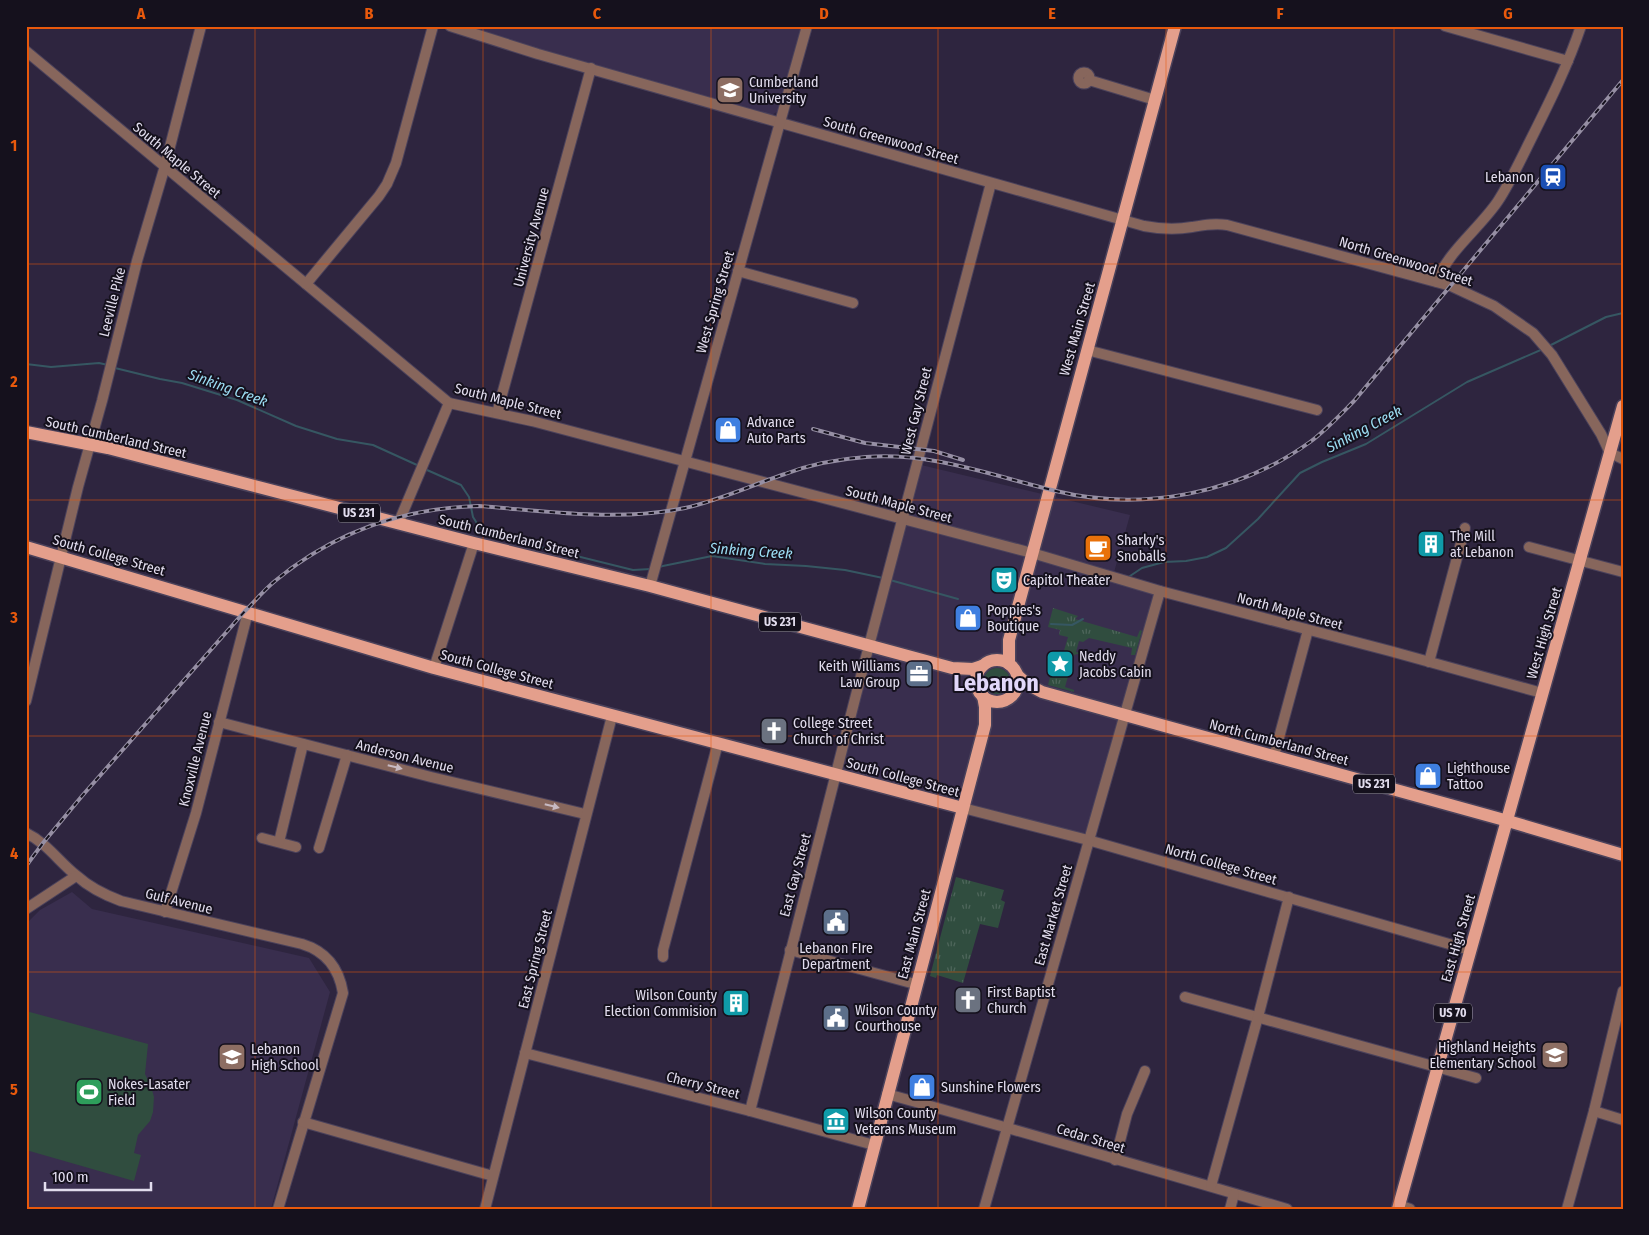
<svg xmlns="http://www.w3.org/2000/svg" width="1649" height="1235" font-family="'Fira Sans Condensed',sans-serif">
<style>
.built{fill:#392e4e}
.grass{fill:url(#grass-tufts)}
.pitch{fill:#304d3f}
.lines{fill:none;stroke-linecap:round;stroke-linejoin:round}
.stream{stroke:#365762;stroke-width:2}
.minor-casing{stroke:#4b425b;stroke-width:12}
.major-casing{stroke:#4b425b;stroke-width:15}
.minor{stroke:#87665c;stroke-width:10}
.major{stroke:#e49f8c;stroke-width:12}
.rail-casing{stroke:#968fa4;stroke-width:4}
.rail{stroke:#15111d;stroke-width:2;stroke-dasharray:5.5;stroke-linecap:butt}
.oneway{fill:#c7b9c2}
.grid{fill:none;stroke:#e8590c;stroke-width:1;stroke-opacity:0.55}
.labels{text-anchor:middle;stroke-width:4;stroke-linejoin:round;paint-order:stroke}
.shield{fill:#15111d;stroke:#a4a0af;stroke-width:1}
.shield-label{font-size:12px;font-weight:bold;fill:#e2ddee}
.poi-label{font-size:14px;fill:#e2ddee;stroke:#15111d;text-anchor:start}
.street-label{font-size:14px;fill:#e2ddee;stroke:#15111d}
.water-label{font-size:15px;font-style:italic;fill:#9cddf3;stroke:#15111d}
.town-label{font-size:24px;font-weight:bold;fill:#e1d7f9;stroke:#15111d}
.neatline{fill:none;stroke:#e8590c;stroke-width:2}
.grid-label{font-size:16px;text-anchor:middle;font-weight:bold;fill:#e8590c}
</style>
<defs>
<pattern id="grass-tufts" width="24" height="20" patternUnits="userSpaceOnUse" patternTransform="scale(1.25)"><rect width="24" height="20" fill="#304d3f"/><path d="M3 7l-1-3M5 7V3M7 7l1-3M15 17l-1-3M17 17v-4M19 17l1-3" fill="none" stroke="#4e665b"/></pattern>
</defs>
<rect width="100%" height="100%" fill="#2e253f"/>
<g class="built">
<path d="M460 26H802L778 111 772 115 591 68Z"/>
<path d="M917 464 1130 515 1113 576 1160 591 1088 840 836 775Z"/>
<path d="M72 892 92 909 309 958 330 992 271 1209H26V924L40 910Z"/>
</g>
<g class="grass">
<path d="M1053 608 1078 616 1075 619 1137 637 1140 630 1142 631 1135 655H1131L1132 648 1089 638 1083 642 1079 641 1076 652 1081 653 1074 655 1065 687 1074 690V692L1048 685 1056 654H1063L1068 637 1059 635 1060 630 1048 627Z"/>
<circle cx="997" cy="681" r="13"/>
<path d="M956 877 1004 890 1001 900 1005 902 998 928 980 924 963 983 937 975 936 978 930 976Z"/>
</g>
<path class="pitch" d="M26 1011 148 1044 145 1074 151 1086 154 1097 153 1112 150 1121 138 1135 134 1153 141 1155 134 1181 26 1150Z"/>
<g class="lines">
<g class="stream">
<path d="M1549 346 1606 317 1623 313"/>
<path d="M26 364 51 367 99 363 108 365"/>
<path d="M115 368 160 379 182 383 237 400 296 426 337 439 373 445 417 465"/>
<path d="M427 470 461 485 469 497 473 517 478 525 488 534 633 570 651 569"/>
<path d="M658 567 712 556 765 564 806 566 845 570 883 578"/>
<path d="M1130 576 1142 568 1164 562 1186 561 1207 557 1226 548 1258 519 1300 473 1322 462 1366 444 1467 382 1543 349"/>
<path d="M890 580 958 599"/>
<path d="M1051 624 1072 625 1083 619"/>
</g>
<defs>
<g id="minor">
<path d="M450 26 538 54 1144 226C1160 229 1175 230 1192 227 1204 225 1214 223 1227 225L1451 286 1494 306 1533 333 1552 355 1601 434 1610 453 1623 459"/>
<path d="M1445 26 1568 61"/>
<path d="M26 51 449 403 532 421 1032 553 1160 591 1390 651 1542 693"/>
<circle cx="1084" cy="78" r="5.5"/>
<path d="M1089 80 1155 100"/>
<path d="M738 271 853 303"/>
<path d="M1437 282C1446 253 1480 228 1498 201 1511 181 1521 159 1532 137 1550 101 1568 65 1581 26"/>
<path d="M306 284 379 196 387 184 396 163 433 26"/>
<path d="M1087 350 1317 410"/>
<path d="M497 413 591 68"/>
<path d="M398 524 449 403"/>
<path d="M1529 547 1623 572"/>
<path d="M650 586 807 26"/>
<path d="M1429 662 1465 528"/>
<path d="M434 668 474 543"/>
<path d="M26 701 78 487 102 401 137 261 165 166 201 26"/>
<path d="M219 722 431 777 585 814"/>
<path d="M1274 756 1308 630"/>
<path d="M963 808 1088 840 1470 950"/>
<path d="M26 833C47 843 59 862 77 876 90 888 105 895 121 901L302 944C325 951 339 968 343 993L278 1209"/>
<path d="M262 838 296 847"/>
<path d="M279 842 303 744"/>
<path d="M319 848 347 755"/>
<path d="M26 909 76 876"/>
<path d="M165 912 196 813 248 612"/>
<path d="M790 950 915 984"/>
<path d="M663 957V950L718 743"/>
<path d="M1185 997 1476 1078"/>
<path d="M525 1053 750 1111 874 1145"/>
<path d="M887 1094C1021 1131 1154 1170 1287 1209"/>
<path d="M750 1111 856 695 991 183"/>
<path d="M1594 1111 1623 1120"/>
<path d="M303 1122 493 1176"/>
<path d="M1115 1160 1127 1114 1145 1071"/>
<path d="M1211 1186 1258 1017 1289 897"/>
<path d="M1399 1205 1410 1209"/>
<path d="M485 1209 612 716"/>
<path d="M984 1209 1160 591"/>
<path d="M1230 1209 1234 1194"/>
<path d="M1567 1209 1594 1111 1623 991"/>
</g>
<g id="major">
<path d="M26 432 108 448 474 543 650 586 952 668 973 669 982 666"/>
<path d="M26 547 434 668 963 808"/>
<circle cx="997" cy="681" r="21"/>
<path d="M1009 664V640L1175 26"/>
<path d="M1017 675 1027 684 1042 692 1508 821 1623 855"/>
<path d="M858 1209 985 725V707L983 696"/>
<path d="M1398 1209 1623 406"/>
</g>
</defs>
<use href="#minor" class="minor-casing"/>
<use href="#major" class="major-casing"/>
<use href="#minor" class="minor"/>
<use href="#major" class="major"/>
<defs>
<g id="rail">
<path d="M813 429 865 443 934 451 963 460"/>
<path d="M26 866 43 843 82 796 245 611C255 601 264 590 275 581 333 533 403 508 479 506 547 511 617 522 685 508 720 500 752 485 785 474 811 464 839 459 866 457 932 452 993 476 1056 491 1141 512 1238 494 1310 442 1326 430 1340 415 1354 401L1623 80"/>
</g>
</defs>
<use href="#rail" class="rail-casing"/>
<use href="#rail" class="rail"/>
</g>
<defs><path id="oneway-solid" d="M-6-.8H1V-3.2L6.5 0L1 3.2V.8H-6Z" transform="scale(1.25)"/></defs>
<g class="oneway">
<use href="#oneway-solid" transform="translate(395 767) rotate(14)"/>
<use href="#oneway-solid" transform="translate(552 806) rotate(14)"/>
</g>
<path class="grid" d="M255 26V1209M483 26V1209M711 26V1209M938 26V1209M1166 26V1209M1394 26V1209M26 264H1623M26 500H1623M26 736H1623M26 972H1623"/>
<defs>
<symbol id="university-square" viewBox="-11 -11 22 22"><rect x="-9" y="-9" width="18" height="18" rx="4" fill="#8d6e63" stroke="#15111d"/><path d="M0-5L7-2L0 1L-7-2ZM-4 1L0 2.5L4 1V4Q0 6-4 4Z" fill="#fff"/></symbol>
<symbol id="station-square" viewBox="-11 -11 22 22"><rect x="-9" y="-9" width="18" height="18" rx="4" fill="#1a4fb4" stroke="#15111d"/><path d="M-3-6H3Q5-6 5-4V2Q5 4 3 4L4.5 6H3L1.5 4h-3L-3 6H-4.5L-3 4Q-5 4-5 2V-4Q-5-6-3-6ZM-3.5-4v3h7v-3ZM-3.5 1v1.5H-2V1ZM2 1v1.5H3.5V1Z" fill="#fff"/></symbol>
<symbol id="shop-square" viewBox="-11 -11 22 22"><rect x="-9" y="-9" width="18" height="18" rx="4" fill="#3f7fe0" stroke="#15111d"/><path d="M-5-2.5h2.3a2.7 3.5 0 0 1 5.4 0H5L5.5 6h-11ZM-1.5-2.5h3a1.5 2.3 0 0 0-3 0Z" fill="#fff"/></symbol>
<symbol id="building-square" viewBox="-11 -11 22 22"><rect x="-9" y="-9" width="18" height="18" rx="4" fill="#0f9aa8" stroke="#15111d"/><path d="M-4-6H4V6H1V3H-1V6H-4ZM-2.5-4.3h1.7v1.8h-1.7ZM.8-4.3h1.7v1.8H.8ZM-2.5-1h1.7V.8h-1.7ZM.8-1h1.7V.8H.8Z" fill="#fff"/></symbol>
<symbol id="cafe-square" viewBox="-11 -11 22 22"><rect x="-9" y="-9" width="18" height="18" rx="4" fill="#e8710a" stroke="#15111d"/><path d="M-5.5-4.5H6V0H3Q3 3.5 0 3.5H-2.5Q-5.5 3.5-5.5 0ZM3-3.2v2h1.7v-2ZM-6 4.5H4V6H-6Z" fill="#fff"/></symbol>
<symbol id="theatre-square" viewBox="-11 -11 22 22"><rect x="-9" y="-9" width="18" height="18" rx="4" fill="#0f9aa8" stroke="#15111d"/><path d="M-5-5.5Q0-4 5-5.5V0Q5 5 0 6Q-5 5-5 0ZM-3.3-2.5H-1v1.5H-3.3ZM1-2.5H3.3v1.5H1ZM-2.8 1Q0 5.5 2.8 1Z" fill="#fff"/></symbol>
<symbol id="sight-square" viewBox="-11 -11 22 22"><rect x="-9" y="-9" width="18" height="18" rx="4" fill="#0f9aa8" stroke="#15111d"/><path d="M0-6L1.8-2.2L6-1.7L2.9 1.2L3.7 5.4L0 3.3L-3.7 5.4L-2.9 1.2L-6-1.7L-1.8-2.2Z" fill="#fff"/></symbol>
<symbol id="office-square" viewBox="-11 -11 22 22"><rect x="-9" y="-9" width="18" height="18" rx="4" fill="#5c6f8a" stroke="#15111d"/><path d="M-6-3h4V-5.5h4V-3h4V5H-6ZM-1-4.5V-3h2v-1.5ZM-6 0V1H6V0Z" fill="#fff"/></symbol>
<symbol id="church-square" viewBox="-11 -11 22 22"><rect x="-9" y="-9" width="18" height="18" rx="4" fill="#6b7280" stroke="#15111d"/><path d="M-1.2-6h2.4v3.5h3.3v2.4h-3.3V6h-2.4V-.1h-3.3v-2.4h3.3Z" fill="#fff"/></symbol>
<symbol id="civic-square" viewBox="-11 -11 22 22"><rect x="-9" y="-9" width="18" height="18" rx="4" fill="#5c6f8a" stroke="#15111d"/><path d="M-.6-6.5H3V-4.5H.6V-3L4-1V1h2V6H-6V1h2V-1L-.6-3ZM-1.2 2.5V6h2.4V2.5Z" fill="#fff"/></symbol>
<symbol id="school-square" viewBox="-11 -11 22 22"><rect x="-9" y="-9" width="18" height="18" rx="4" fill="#8d6e63" stroke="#15111d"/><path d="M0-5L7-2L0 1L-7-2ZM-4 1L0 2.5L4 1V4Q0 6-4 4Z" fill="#fff"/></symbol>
<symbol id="stadium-square" viewBox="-11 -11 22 22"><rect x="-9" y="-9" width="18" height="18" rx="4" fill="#2e9e5b" stroke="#15111d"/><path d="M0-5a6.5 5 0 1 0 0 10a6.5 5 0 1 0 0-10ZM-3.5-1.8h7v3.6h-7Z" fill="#fff"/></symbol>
<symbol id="museum-square" viewBox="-11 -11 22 22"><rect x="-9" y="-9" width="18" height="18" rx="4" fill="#0f9aa8" stroke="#15111d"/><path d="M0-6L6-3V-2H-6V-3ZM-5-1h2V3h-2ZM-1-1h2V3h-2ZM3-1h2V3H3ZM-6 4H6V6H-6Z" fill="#fff"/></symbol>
</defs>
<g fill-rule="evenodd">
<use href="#university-square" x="714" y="74" width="32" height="32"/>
<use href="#station-square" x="1537" y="161" width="32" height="32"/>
<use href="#shop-square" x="712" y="414" width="32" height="32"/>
<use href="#building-square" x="1415" y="528" width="32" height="32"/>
<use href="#cafe-square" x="1082" y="532" width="32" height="32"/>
<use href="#theatre-square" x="988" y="564" width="32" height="32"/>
<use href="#shop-square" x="952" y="602" width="32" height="32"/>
<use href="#sight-square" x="1044" y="648" width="32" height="32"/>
<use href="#office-square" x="903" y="658" width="32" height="32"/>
<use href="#church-square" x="758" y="715" width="32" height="32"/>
<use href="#shop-square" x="1412" y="760" width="32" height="32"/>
<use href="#civic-square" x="820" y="906" width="32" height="32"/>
<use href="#church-square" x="952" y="984" width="32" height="32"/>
<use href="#building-square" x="720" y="987" width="32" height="32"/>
<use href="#civic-square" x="820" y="1002" width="32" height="32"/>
<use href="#school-square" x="1539" y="1039" width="32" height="32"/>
<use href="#school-square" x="216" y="1041" width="32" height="32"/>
<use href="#shop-square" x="906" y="1071" width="32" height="32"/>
<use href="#stadium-square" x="73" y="1076" width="32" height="32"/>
<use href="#museum-square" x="820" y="1105" width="32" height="32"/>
</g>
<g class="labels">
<g class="shield">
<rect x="338" y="503.5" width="42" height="19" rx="4"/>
<rect x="759" y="612.5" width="42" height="19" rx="4"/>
<rect x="1353" y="774.5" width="42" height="19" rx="4"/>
<rect x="1434" y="1003.5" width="38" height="19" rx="4"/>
</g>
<g class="shield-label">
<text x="359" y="517">US 231</text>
<text x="780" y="626">US 231</text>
<text x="1374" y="788">US 231</text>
<text x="1453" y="1017">US 70</text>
</g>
<g class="poi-label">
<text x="749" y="87">Cumberland<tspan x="749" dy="16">University</tspan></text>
<text x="1534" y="182" text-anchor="end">Lebanon</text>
<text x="747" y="427">Advance<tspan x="747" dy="16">Auto Parts</tspan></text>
<text x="1450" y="541">The Mill<tspan x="1450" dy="16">at Lebanon</tspan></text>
<text x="1117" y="545">Sharky's<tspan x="1117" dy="16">Snoballs</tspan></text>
<text x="1023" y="585">Capitol Theater</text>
<text x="987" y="615">Poppies's<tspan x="987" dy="16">Boutique</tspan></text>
<text x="1079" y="661">Neddy<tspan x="1079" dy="16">Jacobs Cabin</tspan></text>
<text x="900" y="671" text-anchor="end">Keith Williams<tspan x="900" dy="16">Law Group</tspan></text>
<text x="793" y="728">College Street<tspan x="793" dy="16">Church of Christ</tspan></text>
<text x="1447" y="773">Lighthouse<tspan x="1447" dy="16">Tattoo</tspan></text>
<text x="836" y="953" text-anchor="middle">Lebanon FIre<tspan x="836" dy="16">Department</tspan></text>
<text x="987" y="997">First Baptist<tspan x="987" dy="16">Church</tspan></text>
<text x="717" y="1000" text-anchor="end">Wilson County<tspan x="717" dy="16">Election Commision</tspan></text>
<text x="855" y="1015">Wilson County<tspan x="855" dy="16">Courthouse</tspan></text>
<text x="1536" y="1052" text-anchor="end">Highland Heights<tspan x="1536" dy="16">Elementary School</tspan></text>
<text x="251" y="1054">Lebanon<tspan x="251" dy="16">High School</tspan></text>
<text x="108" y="1089">Nokes-Lasater<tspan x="108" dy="16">Field</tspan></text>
<text x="941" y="1092">Sunshine Flowers</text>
<text x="855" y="1118">Wilson County<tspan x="855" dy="16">Veterans Museum</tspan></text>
</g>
<g class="street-label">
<text transform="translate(891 140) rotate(16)" y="5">South Greenwood Street</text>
<text transform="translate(177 160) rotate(40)" y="5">South Maple Street</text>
<text transform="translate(531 237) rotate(-75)" y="5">University Avenue</text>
<text transform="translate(1406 261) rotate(17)" y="5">North Greenwood Street</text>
<text transform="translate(112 302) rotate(-76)" y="5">Leeville Pike</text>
<text transform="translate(715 302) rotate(-74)" y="5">West Spring Street</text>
<text transform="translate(1077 329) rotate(-74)" y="5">West Main Street</text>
<text transform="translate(508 401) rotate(14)" y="5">South Maple Street</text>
<text transform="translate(916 411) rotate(-76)" y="5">West Gay Street</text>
<text transform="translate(116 437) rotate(13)" y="5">South Cumberland Street</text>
<text transform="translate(899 504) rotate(15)" y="5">South Maple Street</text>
<text transform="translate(509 536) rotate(14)" y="5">South Cumberland Street</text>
<text transform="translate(109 555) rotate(16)" y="5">South College Street</text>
<text transform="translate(1290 611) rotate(15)" y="5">North Maple Street</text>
<text transform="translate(1544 633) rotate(-74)" y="5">West High Street</text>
<text transform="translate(497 669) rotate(15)" y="5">South College Street</text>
<text transform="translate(1279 742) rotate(15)" y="5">North Cumberland Street</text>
<text transform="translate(405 756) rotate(14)" y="5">Anderson Avenue</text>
<text transform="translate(195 759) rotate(-76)" y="5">Knoxville Avenue</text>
<text transform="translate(903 777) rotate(15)" y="5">South College Street</text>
<text transform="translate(1221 864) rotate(16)" y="5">North College Street</text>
<text transform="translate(795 875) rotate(-75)" y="5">East Gay Street</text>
<text transform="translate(179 901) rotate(14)" y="5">Gulf Avenue</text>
<text transform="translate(1053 915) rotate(-74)" y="5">East Market Street</text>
<text transform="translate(914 934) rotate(-75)" y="5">East Main Street</text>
<text transform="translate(1458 938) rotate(-74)" y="5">East High Street</text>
<text transform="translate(535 959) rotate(-76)" y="5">East Spring Street</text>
<text transform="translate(703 1085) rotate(14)" y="5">Cherry Street</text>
<text transform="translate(1091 1138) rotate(17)" y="5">Cedar Street</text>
</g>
<g class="water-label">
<text transform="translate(228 388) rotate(20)" y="5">Sinking Creek</text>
<text transform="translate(1364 429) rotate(-28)" y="5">Sinking Creek</text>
<text transform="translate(751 551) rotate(4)" y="5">Sinking Creek</text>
</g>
<g class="town-label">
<text x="996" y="691">Lebanon</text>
</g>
</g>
<rect width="1649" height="1235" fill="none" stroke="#15111d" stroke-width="55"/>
<path d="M45 1182v8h106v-8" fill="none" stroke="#e2ddee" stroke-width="2.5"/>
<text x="52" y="1182" font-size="15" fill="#e2ddee" stroke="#15111d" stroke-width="4" paint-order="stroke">100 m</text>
<rect x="28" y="28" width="1594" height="1180" class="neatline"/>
<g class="grid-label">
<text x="141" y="19">A</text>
<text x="369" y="19">B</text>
<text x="597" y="19">C</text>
<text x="824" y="19">D</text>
<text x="1052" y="19">E</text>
<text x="1280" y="19">F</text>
<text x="1508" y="19">G</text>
<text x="14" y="151">1</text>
<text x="14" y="387">2</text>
<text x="14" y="623">3</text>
<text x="14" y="859">4</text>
<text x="14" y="1095">5</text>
</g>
</svg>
